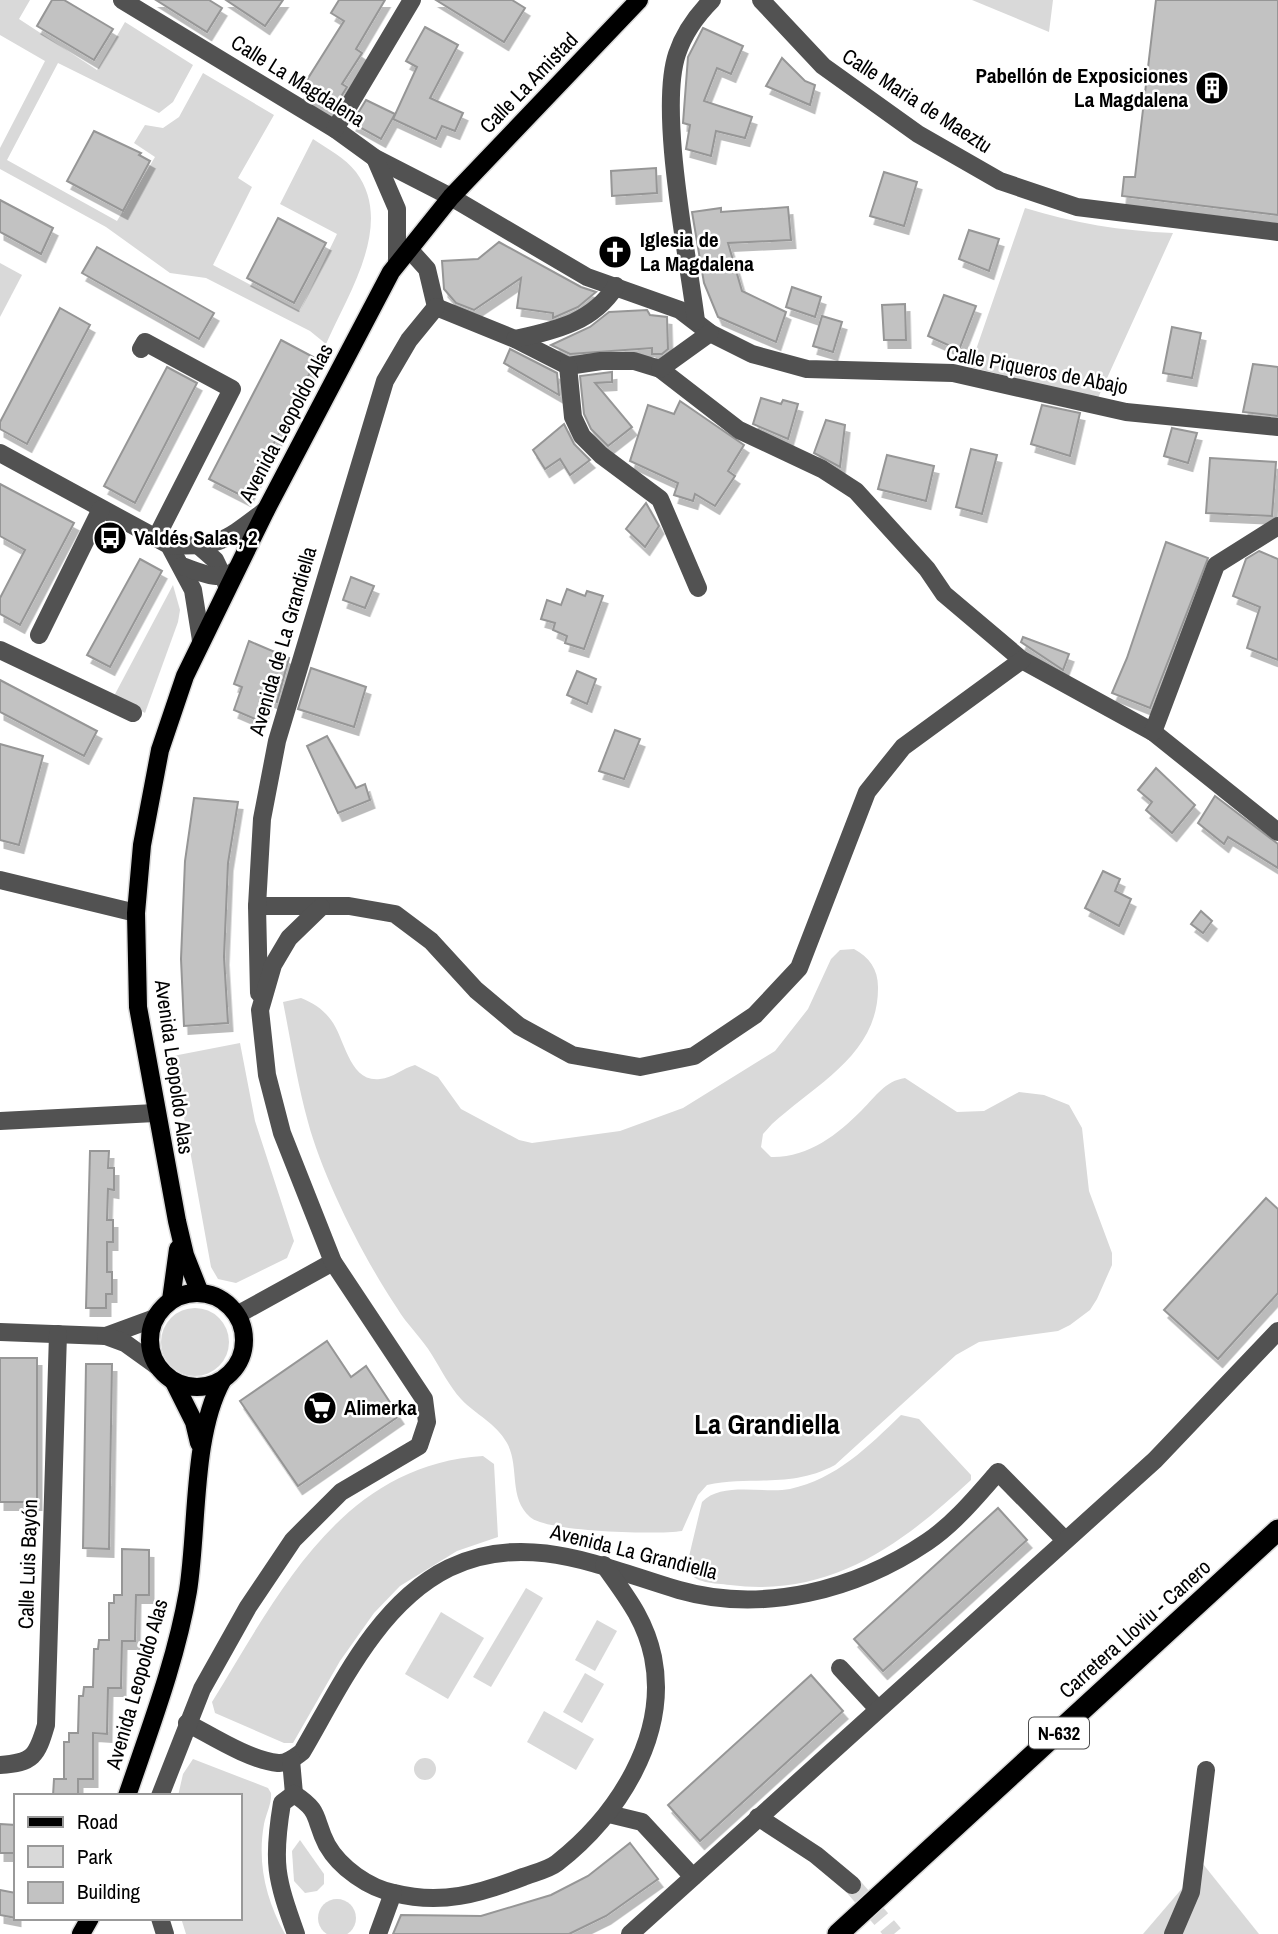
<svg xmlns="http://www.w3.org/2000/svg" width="1278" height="1934" font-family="'Archivo Narrow',sans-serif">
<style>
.green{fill:#d9d9d9}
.building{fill:#c2c2c2;stroke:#969696;stroke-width:2;filter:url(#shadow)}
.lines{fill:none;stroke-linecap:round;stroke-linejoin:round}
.minor-tunnel{stroke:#d9d9d9;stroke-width:18;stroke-dasharray:18 9;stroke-linecap:butt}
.major-casing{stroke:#dbdbdb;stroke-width:21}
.highway-casing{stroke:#dbdbdb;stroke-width:24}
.minor{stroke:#525252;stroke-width:18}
.major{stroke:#000;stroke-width:18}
.highway{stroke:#000;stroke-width:21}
.labels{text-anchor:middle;stroke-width:5;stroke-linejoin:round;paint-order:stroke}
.shield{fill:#fff;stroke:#4c4c4c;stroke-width:2}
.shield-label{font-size:19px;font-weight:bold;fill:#000}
.poi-label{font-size:21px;font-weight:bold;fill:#000;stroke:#fff;text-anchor:start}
.street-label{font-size:21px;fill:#000;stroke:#fff}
.district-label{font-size:28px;font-weight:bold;fill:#000;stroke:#fff}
</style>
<defs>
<filter id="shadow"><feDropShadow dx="4.5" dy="8" stdDeviation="0" flood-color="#0004"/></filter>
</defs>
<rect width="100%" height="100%" fill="#fff"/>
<g class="green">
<path d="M0 0H30L19 19 97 70 125 22 193 65 173 102 159 113 58 63 7 160 117 221 155 157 134 143 145 125 163 128 179 117 203 73 274 115 238 178 252 187 213 265 300 311 337 234 280 204 313 139C328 149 345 158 356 172 395 224 348 294 326 344L310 331 206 278 170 273 106 227 0 169V148L45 61 0 35Z"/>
<path d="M972 0H1053L1049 32Z"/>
<path d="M1025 208C1074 223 1121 231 1173 233L1098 398 970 367Z"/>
<path d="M0 263 22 275 0 317Z"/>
<path d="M173 585 180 610 178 622 145 713 114 696Z"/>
<path d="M854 949C869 957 878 969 878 987 879 1054 816 1084 772 1124L763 1134 761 1147 771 1157C808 1158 837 1135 862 1110 876 1096 885 1081 905 1078L957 1112 984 1111 1019 1092 1044 1095 1069 1105 1082 1128 1089 1191 1112 1253V1265L1097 1299 1090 1310 1070 1325 1058 1331 979 1342 956 1355 835 1465C790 1489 752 1475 707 1485L698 1495 682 1531C657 1535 546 1532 530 1517 508 1497 520 1467 507 1443 496 1423 476 1415 461 1399 449 1386 441 1369 432 1355 422 1338 407 1325 397 1308 364 1259 323 1178 308 1122 297 1082 291 1042 283 1002L301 998C313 1003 323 1009 331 1020 345 1038 349 1083 380 1079 393 1078 403 1068 415 1065L438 1077 461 1109 519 1140 532 1143 620 1131 683 1108 775 1051 808 1009 831 959 840 950Z"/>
<path d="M240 1043 255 1121 294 1241 287 1258 236 1283 218 1279 211 1267 173 1056Z"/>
<circle cx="195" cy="1342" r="34"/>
<path d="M901 1415 919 1419 971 1475V1480C902 1544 831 1598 730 1585 714 1583 695 1584 686 1569L702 1502C722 1481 764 1494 790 1489 836 1479 868 1447 901 1415Z"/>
<path d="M483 1456 494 1464 498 1537 457 1551 400 1586 374 1613 340 1661 293 1743H284L215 1713 212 1702C278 1595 340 1465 483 1456Z"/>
<path d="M526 1588 543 1598 491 1687 473 1677Z"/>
<path d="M441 1612 484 1638 448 1699 405 1674Z"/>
<path d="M597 1620 617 1631 595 1671 575 1660Z"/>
<path d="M585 1673 604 1684 582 1723 563 1712Z"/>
<path d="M544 1711 594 1739 576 1770 527 1742Z"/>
<circle cx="425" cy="1769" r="11"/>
<path d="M193 1759 268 1788 271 1793C272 1803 266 1814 264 1824 257 1863 266 1900 285 1934H186L181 1918H240V1796H178L183 1774Z"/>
<path d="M300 1840 324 1874V1884L317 1891 305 1893 294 1881 292 1851Z"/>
<path d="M1203 1864 1259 1934H1143Z"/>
<circle cx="337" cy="1918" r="19"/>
</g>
<g class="building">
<path d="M52 0H64L113 29 94 60 37 26Z"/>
<path d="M156 0H209L222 8 207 32Z"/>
<path d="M226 0H283L265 26Z"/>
<path d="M339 0H385L356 49 362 53 342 84 347 87 332 111 300 91 344 21 331 13Z"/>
<path d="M436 0H512L525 8 504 42Z"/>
<path d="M1156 0H1278V215L1122 196 1124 177H1135Z"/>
<path d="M425 27 458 45 430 98 463 113 455 131 442 126 436 139 393 119 417 67 406 61Z"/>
<path d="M703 28 743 46 731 74 717 68 704 101 752 117 745 138 716 131 711 156 686 149 690 125 683 123 688 57Z"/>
<path d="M782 58 805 81 815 85 810 105 766 86Z"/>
<path d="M366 100 395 114 381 139 352 123Z"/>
<path d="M94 131 141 153 139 155 150 161 123 211 67 181Z"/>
<path d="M656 168 657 193 612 196 611 171Z"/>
<path d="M884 172 917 182 904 226 870 216Z"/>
<path d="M0 200 53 228 41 254 0 232Z"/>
<path d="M788 207 791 240 728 243 742 291 786 312 776 342 718 317 704 283 692 212 721 208V212Z"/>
<path d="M278 218 326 243 294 303 247 278Z"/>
<path d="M969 230 999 239 989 271 959 259Z"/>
<path d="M499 242 581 287 596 292 578 307 553 318V313L517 308 521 278 474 310 456 303 444 289 442 261 478 259Z"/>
<path d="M97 247 214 313 199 339 82 273Z"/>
<path d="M792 287 821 297 815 317 786 307Z"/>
<path d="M944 295 976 306 959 350 928 336Z"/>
<path d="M905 304 906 340H884L882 305Z"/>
<path d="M60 308 90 325 27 444 0 429V422Z"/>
<path d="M647 310 650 315 667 317 668 349 662 354H652V348L570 354 551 345 590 327 609 312Z"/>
<path d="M822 316 842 322 833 352 813 346Z"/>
<path d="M1172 327 1201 333 1192 378 1163 373Z"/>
<path d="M281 340 317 359 246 498 209 479Z"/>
<path d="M510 349 557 373 559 395 504 363Z"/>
<path d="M1253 364 1278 367V416L1243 412Z"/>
<path d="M167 367 197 383 135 503 104 486Z"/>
<path d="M612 372V382L595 383 632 427 608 446 591 429 584 414 580 376Z"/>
<path d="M761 398 781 404 783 400 798 404 788 439 753 424Z"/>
<path d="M680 401 744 445 728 471 735 476 715 506 695 494 693 501 674 495 678 483 630 461 648 405 674 414Z"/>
<path d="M1042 405 1080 413 1070 456 1031 444Z"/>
<path d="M826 420 845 425 840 467 814 453Z"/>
<path d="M564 424 574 444 590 460 570 475 560 459 545 469 533 450Z"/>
<path d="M1172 428 1197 433 1188 463 1164 456Z"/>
<path d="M971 449 997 455 982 514 956 507Z"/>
<path d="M887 455 934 466 926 501 878 489Z"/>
<path d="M1210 458 1276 462 1272 516 1206 513Z"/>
<path d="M0 484 74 523 20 625 0 614V598L25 550 0 536Z"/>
<path d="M646 503 659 526 645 547 626 529Z"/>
<path d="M1166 542 1208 558 1150 708 1112 693 1127 658Z"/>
<path d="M1259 551 1278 559V660L1247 648 1260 607 1233 596 1246 559Z"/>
<path d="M140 559 162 571 110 667 87 655Z"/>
<path d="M351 577 374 586 365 608 343 600Z"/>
<path d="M567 589 585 596 587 591 603 596 584 649 565 643 567 636 553 630 555 623 541 619 547 600 561 605Z"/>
<path d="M1023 637 1069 654 1063 670 1021 642Z"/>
<path d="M249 641 289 658 277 702 268 698 260 721 234 710 242 687 234 684Z"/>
<path d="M311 668 366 687 354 727 298 709Z"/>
<path d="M577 671 596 679 587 704 567 695Z"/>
<path d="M0 680 97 731 84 756 0 712Z"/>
<path d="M615 730 640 739 624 779 599 771Z"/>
<path d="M327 736 356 788 365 784 370 800 338 813 307 746Z"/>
<path d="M0 744 43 756 19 845 0 840Z"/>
<path d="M1156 768 1195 805 1172 833 1146 810 1152 802 1138 790Z"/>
<path d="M1215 796 1278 844V868L1228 837 1224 844 1198 823Z"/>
<path d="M194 798 238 802 228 863 224 957 228 1023 184 1026 181 959 185 861Z"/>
<path d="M1103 871 1120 879 1115 891 1131 899 1119 926 1085 908Z"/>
<path d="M1201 911 1212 921 1203 933 1191 924Z"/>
<path d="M90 1151H109L108 1168H114V1190L108 1189 107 1220H113V1242H107V1272H112V1294H106V1308H86Z"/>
<path d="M1266 1198 1278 1209V1293L1218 1359 1164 1310Z"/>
<path d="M327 1341 351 1377 366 1366 399 1416 298 1486 240 1401Z"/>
<rect x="0" y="1358" width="37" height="144"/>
<path d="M86 1364H112L109 1549 83 1548Z"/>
<path d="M998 1508 1027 1540 883 1671 854 1639Z"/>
<path d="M122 1549 149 1550V1595H136L135 1641H122L121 1688H108L107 1734 93 1733V1779H78V1796H53L54 1779H67H64V1742H69V1733H78L79 1696H83L84 1687H93L94 1649H98L99 1640H109V1603H114V1595H122Z"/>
<path d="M811 1675 843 1711 700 1841 668 1805Z"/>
<path d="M0 1824 16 1825V1853H0Z"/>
<path d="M630 1843 658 1879 606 1916 569 1934H393L401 1915 481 1916 551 1895 588 1876Z"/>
<path d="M0 1890 16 1893V1918L0 1915Z"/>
</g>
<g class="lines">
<path class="minor-tunnel" d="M852 1885 894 1934"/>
<defs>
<g id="major">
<circle cx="197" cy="1340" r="47"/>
<path d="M200 1293 185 1255 177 1221 138 1007 136 913 142 845 160 750 185 676 266 510 391 272 451 197 639 0"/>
<path d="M171 1300 178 1249"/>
<path d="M174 1382 194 1422 199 1443"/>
<path d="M127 1796C150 1728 176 1661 188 1591 198 1527 192 1436 222 1381"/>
<path d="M81 1934 90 1918"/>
</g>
<path id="highway" d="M838 1934 1278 1530"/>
</defs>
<use href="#major" class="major-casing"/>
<use href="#highway" class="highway-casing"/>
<g class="minor">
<path d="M122 0 335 129 375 158 451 197 587 277 680 310 710 333 752 354 807 369 953 373 1126 412 1278 427"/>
<path d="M761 0 823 66 918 134 1000 181 1077 207 1278 232"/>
<path d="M335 129 412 0"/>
<path d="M375 158 397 209V263"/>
<path d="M408 248 427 269 436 307"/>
<path d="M436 307 515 339 568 366 601 361H634L660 369 739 430 822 469 856 491 927 569 944 594 1022 660 1153 732 1278 832"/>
<path d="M696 321C688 256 658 111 677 54 684 33 697 15 712 0"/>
<path d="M515 339C556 330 592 323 616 286"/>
<path d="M141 349 145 342 232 389 156 538"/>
<path d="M568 366 573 417 582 436 601 455 660 499 698 588"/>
<path d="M660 369 710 333"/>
<path d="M0 453 169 545 193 590 201 640"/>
<path d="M169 545C220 548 226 540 266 510"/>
<path d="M199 546 215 560 227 585"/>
<path d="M182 566C200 572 220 583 236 570"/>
<path d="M39 635 101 509"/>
<path d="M0 650 133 713"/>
<path d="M1153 732 1216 565 1278 526"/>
<path d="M0 880 136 913"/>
<path d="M257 906H349L395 914 431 941 476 990 519 1026 572 1055 640 1067 694 1056 755 1015 799 968 867 792 903 747 1022 660"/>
<path d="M259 993 257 906 262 819 277 741 385 381 409 340 436 307"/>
<path d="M0 1121 155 1113"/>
<path d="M237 1315 333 1262"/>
<path d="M0 1332 106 1336 155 1318"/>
<path d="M106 1336 125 1343 157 1366"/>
<path d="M840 1668 877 1708"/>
<path d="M187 1723C212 1736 249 1760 278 1763 287 1764 295 1757 302 1752 340 1687 378 1603 449 1568 527 1530 604 1568 679 1590 763 1614 856 1590 927 1542 954 1524 977 1496 998 1472L1064 1539"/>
<path d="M291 1760 294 1794"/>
<path d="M0 1765C33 1763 37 1756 46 1725L58 1334"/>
<path d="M160 1796 202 1689 248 1607 293 1540 341 1492 419 1446 427 1422 424 1399 333 1262 282 1133 267 1075 260 1010 273 965 289 938 321 907"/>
<path d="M609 1814 642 1822 693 1877"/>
<path d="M758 1817 816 1855 852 1885"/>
<path d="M160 1918 165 1934"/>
<path d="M296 1934C276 1878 272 1863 282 1803L294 1794C322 1812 313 1818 327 1845 340 1868 369 1888 394 1893 441 1905 479 1894 523 1877 533 1873 548 1870 557 1863 617 1816 669 1737 653 1657 645 1619 626 1596 604 1565"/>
<path d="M378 1934 393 1893"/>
<path d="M630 1934 1155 1460 1278 1331"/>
<path d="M1173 1934 1191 1892 1206 1770"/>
</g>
<use href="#major" class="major"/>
<use href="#highway" class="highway"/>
</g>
<defs>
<symbol id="building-disc" viewBox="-11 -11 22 22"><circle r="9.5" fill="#000" stroke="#fff"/><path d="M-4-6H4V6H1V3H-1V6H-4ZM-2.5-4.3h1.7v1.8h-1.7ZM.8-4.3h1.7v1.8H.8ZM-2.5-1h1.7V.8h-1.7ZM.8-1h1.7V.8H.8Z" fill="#fff"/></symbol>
<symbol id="church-disc" viewBox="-11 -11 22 22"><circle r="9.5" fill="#000" stroke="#fff"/><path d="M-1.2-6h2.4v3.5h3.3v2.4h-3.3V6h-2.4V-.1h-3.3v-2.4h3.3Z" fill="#fff"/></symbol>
<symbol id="bus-disc" viewBox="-11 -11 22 22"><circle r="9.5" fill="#000" stroke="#fff"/><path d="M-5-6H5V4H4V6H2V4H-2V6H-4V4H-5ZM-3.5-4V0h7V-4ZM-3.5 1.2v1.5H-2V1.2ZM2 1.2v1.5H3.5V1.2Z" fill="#fff"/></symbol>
<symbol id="supermarket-disc" viewBox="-11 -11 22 22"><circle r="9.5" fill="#000" stroke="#fff"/><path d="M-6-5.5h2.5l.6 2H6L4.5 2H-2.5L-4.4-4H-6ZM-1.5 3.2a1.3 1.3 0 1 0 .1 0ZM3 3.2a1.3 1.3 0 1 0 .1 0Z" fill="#fff"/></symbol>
</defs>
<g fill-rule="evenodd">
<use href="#building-disc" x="1193" y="69" width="38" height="38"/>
<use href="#church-disc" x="596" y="233" width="38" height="38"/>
<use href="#bus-disc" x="91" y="519" width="38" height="38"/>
<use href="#supermarket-disc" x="301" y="1389" width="38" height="38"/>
</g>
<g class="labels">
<rect class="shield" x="1029" y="1717.5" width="60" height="31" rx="5"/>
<g class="shield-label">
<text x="1059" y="1740">N-632</text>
</g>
<g class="poi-label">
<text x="1188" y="83" text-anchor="end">Pabellón de Exposiciones<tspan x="1188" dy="24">La Magdalena</tspan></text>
<text x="640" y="247">Iglesia de<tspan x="640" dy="24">La Magdalena</tspan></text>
<text x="134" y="545">Valdés Salas, 2</text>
<text x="344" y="1415">Alimerka</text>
</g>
<g class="street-label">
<text transform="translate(298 81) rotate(32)" y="7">Calle La Magdalena</text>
<text transform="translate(529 83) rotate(-46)" y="7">Calle La Amistad</text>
<text transform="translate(917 101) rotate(33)" y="7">Calle Maria de Maeztu</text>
<text transform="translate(1037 370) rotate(11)" y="7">Calle Piqueros de Abajo</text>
<text transform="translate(286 423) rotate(-62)" y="7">Avenida Leopoldo Alas</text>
<text transform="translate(283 641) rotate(-74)" y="7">Avenida de La Grandiella</text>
<text transform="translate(174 1067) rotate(82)" y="7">Avenida Leopoldo Alas</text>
<text transform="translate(634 1552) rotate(14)" y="7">Avenida La Grandiella</text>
<text transform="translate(28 1564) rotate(-88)" y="7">Calle Luis Bayón</text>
<text transform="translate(1135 1629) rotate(-42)" y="7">Carretera Lloviu - Canero</text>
<text transform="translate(137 1684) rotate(-74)" y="7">Avenida Leopoldo Alas</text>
</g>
<g class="district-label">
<text x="767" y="1434">La Grandiella</text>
</g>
</g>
<rect x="14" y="1794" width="228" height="126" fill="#ffffff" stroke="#999999" stroke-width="2"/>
<rect x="28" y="1817" width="35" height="10" fill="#000000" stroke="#999999" stroke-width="2"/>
<text x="77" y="1829" font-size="21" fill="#000000">Road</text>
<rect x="28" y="1846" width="35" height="21" fill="#d9d9d9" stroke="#999999" stroke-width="2"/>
<text x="77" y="1864" font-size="21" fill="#000000">Park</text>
<rect x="28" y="1882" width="35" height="21" fill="#c2c2c2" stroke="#999999" stroke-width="2"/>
<text x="77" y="1899" font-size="21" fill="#000000">Building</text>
</svg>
